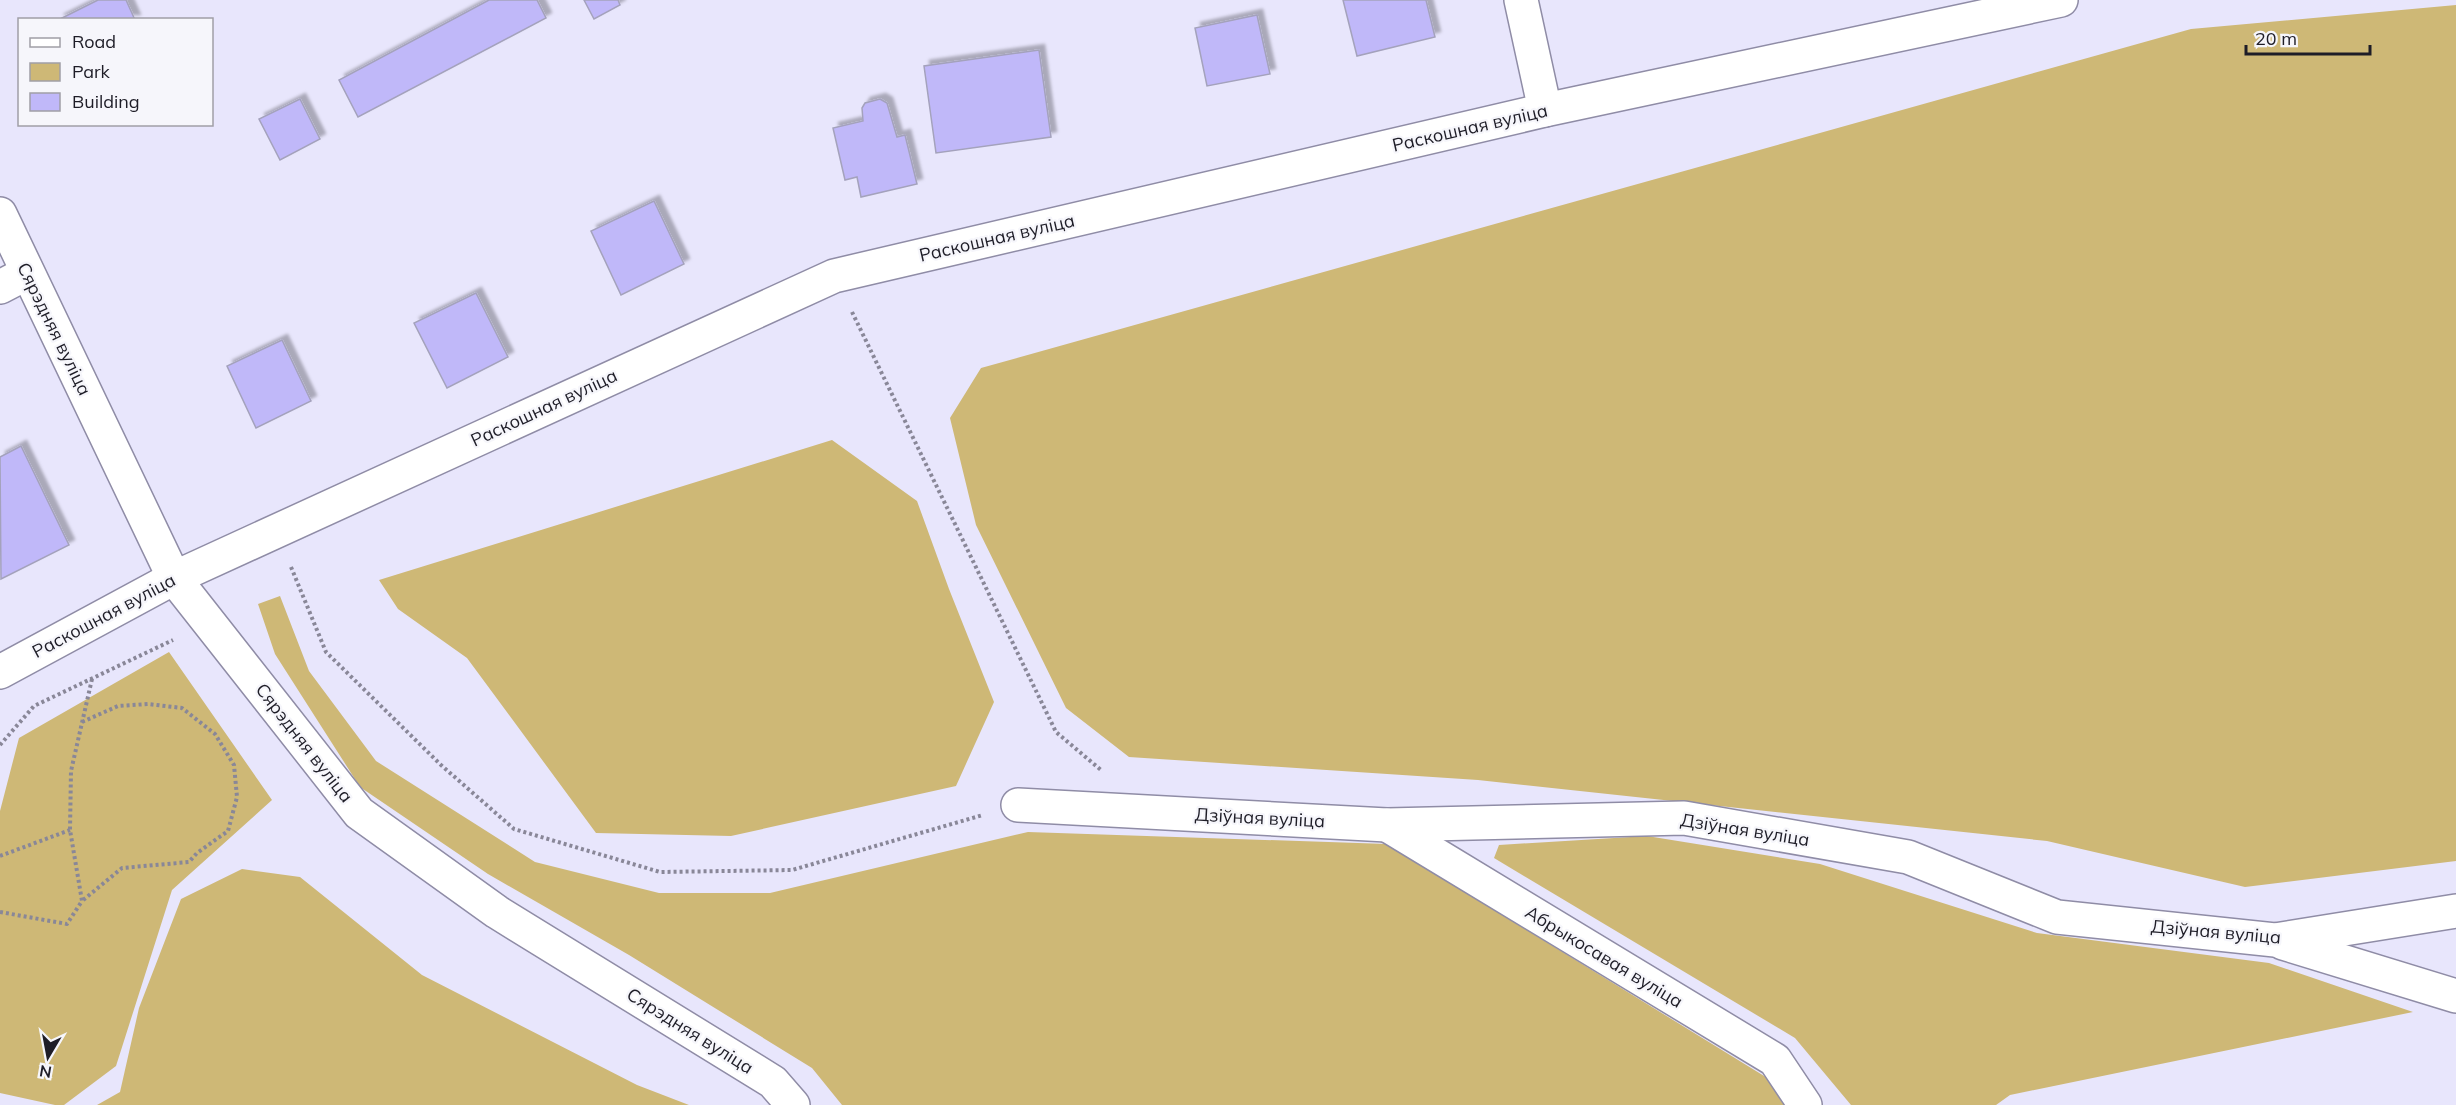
<svg xmlns="http://www.w3.org/2000/svg" width="2456" height="1105" font-family="Mulish,sans-serif">
<style>
.green{fill:#ceb876}
.building{fill:#c0b8f9;stroke:#a4a2bc;stroke-width:1.5;filter:url(#shadow)}
.lines{fill:none;stroke-linecap:round;stroke-linejoin:round}
.minor-casing{stroke:#8f8ca6;stroke-width:36}
.path{stroke:#898798;stroke-width:4;stroke-dasharray:3 3;stroke-linecap:butt}
.minor{stroke:#fff;stroke-width:33}
.labels{text-anchor:middle;stroke-width:4.5;stroke-linejoin:round;paint-order:stroke}
.street-label{font-size:18px;fill:#1e1d27;stroke:#f6f6fb}
</style>
<defs>
<filter id="shadow"><feDropShadow dx="5.5" dy="-5.5" stdDeviation="1.5" flood-color="#0004"/></filter>
</defs>
<rect width="100%" height="100%" fill="#e8e6fc"/>
<g class="green">
<path d="M2456 5V861L2245 887 2047 841 1478 780 1129 757 1066 708 976 525 950 418 981 368 2191 29Z"/>
<path d="M832 440 917 501 949 589 994 702 956 786 731 836 596 833 467 658 398 609 379 580Z"/>
<path d="M280 596 309 671 376 761 535 862 659 893H770L1028 832 1387 844 1769 1079 1786 1105H842L812 1068 629 955 488 874 360 787 275 654 258 604Z"/>
<path d="M169 652 272 800 172 890 116 1066 64 1105H55L0 1093V811L19 738Z"/>
<path d="M1647 836 1820 864 2037 933 2269 963 2413 1012 2010 1095 1996 1105H1851L1795 1038 1494 858 1499 845Z"/>
<path d="M242 869 300 877 422 975 637 1085 689 1105H97L120 1092 139 1008 181 899Z"/>
</g>
<g class="building">
<path d="M98 0H126L135 20H58Z"/>
<path d="M489 0H537L546 18 358 117 339 80Z"/>
<path d="M584 0H618L620 5 594 19Z"/>
<path d="M1343 0H1426L1435 37 1357 56Z"/>
<path d="M1257 15 1270 74 1207 86 1195 28Z"/>
<path d="M1039 50 1051 137 936 153 924 66Z"/>
<path d="M300 99 320 139 280 160 259 119Z"/>
<path d="M880 99 887 103 897 137 905 135 917 184 861 197 857 177 845 180 833 128 863 121 862 108 865 103Z"/>
<path d="M654 201 684 264 621 295 591 231Z"/>
<path d="M476 293 508 357 447 388 414 323Z"/>
<path d="M282 340 311 401 256 428 227 366Z"/>
<path d="M21 446 69 545 1 579 0 457Z"/>
</g>
<g class="lines">
<defs>
<g id="minor">
<path d="M1521 0 1545 110"/>
<path d="M0 214 174 578 359 813 497 912 773 1082 793 1105"/>
<path d="M0 287 27 273"/>
<path d="M0 672 174 578 834 276 1545 110 2061 0"/>
<path d="M1018 805 1387 825 1684 818 1908 857 2057 917 2275 940 2456 911"/>
<path d="M1387 825 1775 1060 1805 1105"/>
<path d="M2283 943 2456 996"/>
</g>
</defs>
<use href="#minor" class="minor-casing"/>
<g class="path">
<path d="M852 312 1056 732 1101 770"/>
<path d="M291 567 326 652 441 765 514 829 660 872 792 870 983 815"/>
<path d="M82 722 118 706 148 704 182 708 215 734 234 765 237 797 228 831 197 853 189 862 122 868 82 901"/>
<path d="M0 745 34 706 173 640"/>
<path d="M0 856 70 830"/>
<path d="M0 912 67 924 82 901 70 830 71 771 92 679"/>
</g>
<use href="#minor" class="minor"/>
</g>
<g class="labels">
<g class="street-label">
<text transform="translate(1470 128) rotate(-13)" y="6">Раскошная вуліца</text>
<text transform="translate(997 238) rotate(-13)" y="6">Раскошная вуліца</text>
<text transform="translate(54 329) rotate(64)" y="6">Сярэдняя вуліца</text>
<text transform="translate(544 408) rotate(-25)" y="6">Раскошная вуліца</text>
<text transform="translate(104 616) rotate(-28)" y="6">Раскошная вуліца</text>
<text transform="translate(304 743) rotate(52)" y="6">Сярэдняя вуліца</text>
<text transform="translate(1260 818) rotate(3)" y="6">Дзіўная вуліца</text>
<text transform="translate(1745 830) rotate(9)" y="6">Дзіўная вуліца</text>
<text transform="translate(2216 932) rotate(5)" y="6">Дзіўная вуліца</text>
<text transform="translate(1604 957) rotate(31)" y="6">Абрыкосавая вуліца</text>
<text transform="translate(690 1031) rotate(32)" y="6">Сярэдняя вуліца</text>
</g>
</g>
<rect x="18" y="18" width="195" height="108" fill="#f6f6fb" stroke="#a09fa6" stroke-width="1.5"/>
<rect x="30" y="38" width="30" height="9" fill="#ffffff" stroke="#a09fa6" stroke-width="1.5"/>
<text x="72" y="48" font-size="18" fill="#1e1d27">Road</text>
<rect x="30" y="63" width="30" height="18" fill="#ceb876" stroke="#a09fa6" stroke-width="1.5"/>
<text x="72" y="78" font-size="18" fill="#1e1d27">Park</text>
<rect x="30" y="93" width="30" height="18" fill="#c0b8f9" stroke="#a09fa6" stroke-width="1.5"/>
<text x="72" y="108" font-size="18" fill="#1e1d27">Building</text>
<g transform="translate(48 1057) rotate(190)" stroke="#f6f6fb" stroke-width="4.5" paint-order="stroke">
<path d="M0-4.5L10 22L0 15L-10 22Z" fill="#1e1d27"/>
<text y="-9" font-size="16" font-weight="bold" text-anchor="middle" fill="#1e1d27">N</text>
</g>
<path d="M2246 45v9h124v-9" fill="none" stroke="#1e1d27" stroke-width="3"/>
<text x="2255" y="45" font-size="18" fill="#1e1d27" stroke="#f6f6fb" stroke-width="4.5" paint-order="stroke">20 m</text>
</svg>
